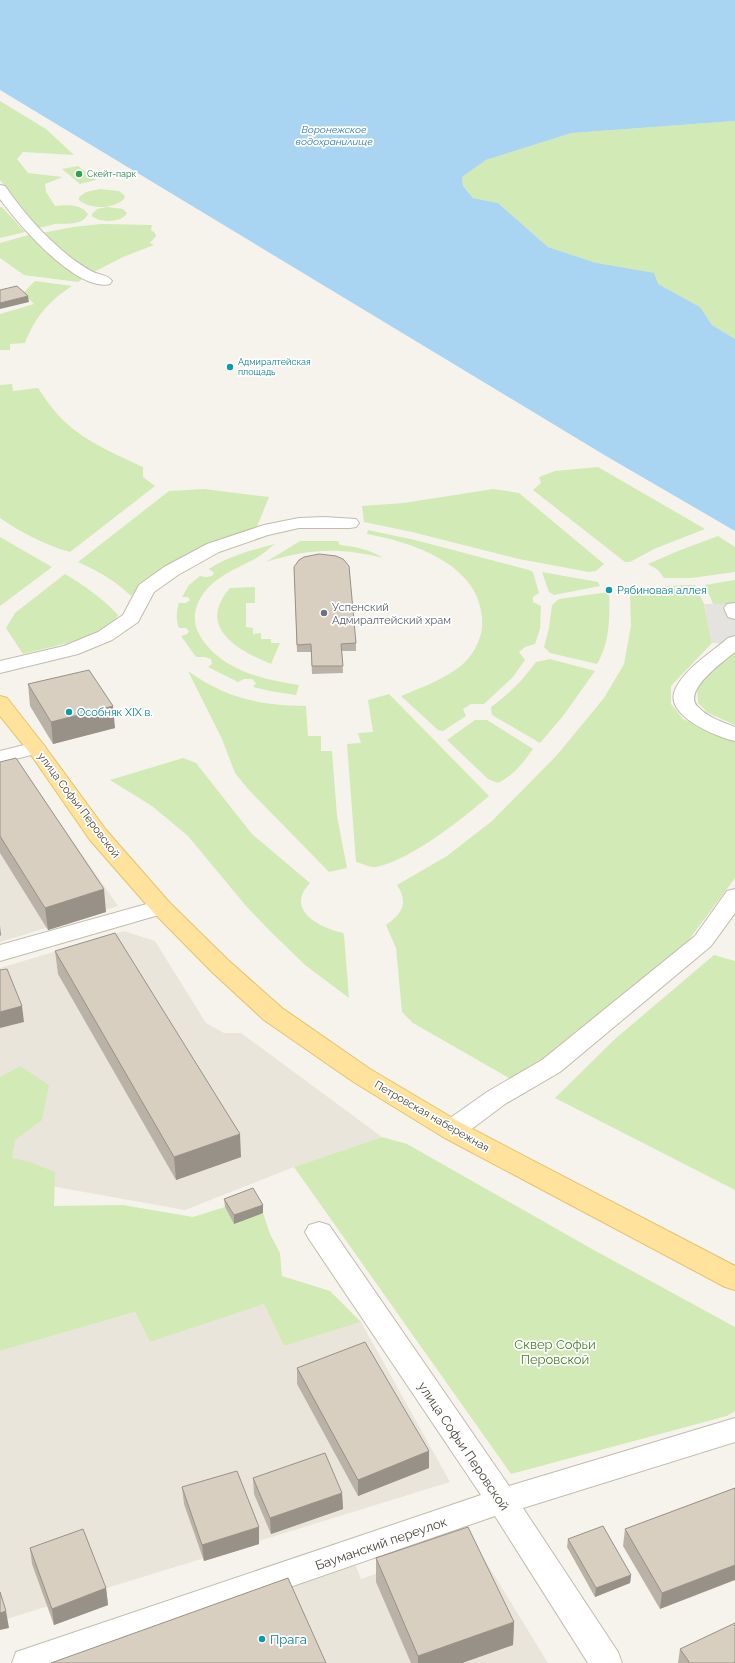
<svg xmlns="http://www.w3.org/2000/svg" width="735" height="1663" font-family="Raleway,sans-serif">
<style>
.residential{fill:#eae5da}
.green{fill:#d2eab5}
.parking{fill:#e5e3e0}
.water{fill:#a9d4f2}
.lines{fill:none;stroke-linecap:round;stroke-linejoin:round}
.minor-casing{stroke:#c2bbae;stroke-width:2}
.major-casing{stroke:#e6c16a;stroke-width:2}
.minor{fill:#fff;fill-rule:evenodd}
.major{fill:#ffe39c;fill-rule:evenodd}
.wall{fill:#bab2a6}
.shaded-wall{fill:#979187}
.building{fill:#d8cfc1;stroke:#979187}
.leisure-dot{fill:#2e9e5b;stroke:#fff;stroke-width:1.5}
.culture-dot{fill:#0f9aa8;stroke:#fff;stroke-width:1.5}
.worship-dot{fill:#6b7280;stroke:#fff;stroke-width:1.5}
.labels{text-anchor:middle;stroke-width:3.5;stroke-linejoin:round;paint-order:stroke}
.far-leisure-label{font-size:9px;fill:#27864d;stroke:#fff;text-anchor:start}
.far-culture-label{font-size:9px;fill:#0d838f;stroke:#fff;text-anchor:start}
.far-water-label{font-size:10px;font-style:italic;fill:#2e7ab2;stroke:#fff}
.culture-label{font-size:11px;fill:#0d838f;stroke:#fff;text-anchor:start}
.worship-label{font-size:11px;fill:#5b616d;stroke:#fff;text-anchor:start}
.street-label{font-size:11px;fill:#4b4439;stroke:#fff}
.near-park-label{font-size:13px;fill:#4a7f2a;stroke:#fff}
.near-street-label{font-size:13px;fill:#4b4439;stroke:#fff}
.near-culture-label{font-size:13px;fill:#0d838f;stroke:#fff;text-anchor:start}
</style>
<rect width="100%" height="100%" fill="#f6f3ec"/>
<g class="residential">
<path d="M20 765 118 906 0 942V771Z"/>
<path d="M124 931 155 941 206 1023 224 1033H241L382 1137 294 1167 185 1210 0 1177V968Z"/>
<path d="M264 1304 284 1346 361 1322 450 1482 0 1621V1351L135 1312 150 1342Z"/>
<path d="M472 1539 548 1663H59L355 1563 361 1579Z"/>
</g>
<g class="green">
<path d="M0 101 46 129 74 155 23 152 17 159 28 173 63 177 45 184 46 192 55 206C65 205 81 203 88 214 83 226 66 223 55 224 50 225 44 227 39 228L0 180Z"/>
<path d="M735 121V339L712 325 700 307 657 284 548 247 498 203 473 198 463 186 462 177 486 160 572 133Z"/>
<path d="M78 166 96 180 80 184 62 169Z"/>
<path d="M100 189 119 191 125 196 124 199C114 209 90 210 79 200V197L86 192Z"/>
<path d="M0 207H2L25 232 0 238Z"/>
<path d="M107 207 123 209 127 213C122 223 100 223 92 216V214L97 209Z"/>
<path d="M101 224 152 225 151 230 155 233 156 236 150 243 154 245 123 257 92 273 68 257 42 233 73 227Z"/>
<path d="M32 234 84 278 78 282 24 275 0 258V243Z"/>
<path d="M35 281 72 286C49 301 35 317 25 343L10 344V350H0V314L34 304 23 293Z"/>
<path d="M12 384 13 391 38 388C43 395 47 402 53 409 76 438 111 452 143 467V477L155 486 70 552C45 545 22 533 0 518V385Z"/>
<path d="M598 467 705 529 654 549 630 562H625L533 490 541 483 539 477 555 471Z"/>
<path d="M204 489 269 497 256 529C210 540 163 561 131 596 114 580 100 572 78 562L169 491Z"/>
<path d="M493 489 519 493 604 564 596 571 589 572 519 559 412 532 364 522 362 506 404 503Z"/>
<path d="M368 530 415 540 529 570 533 572 539 593 533 597V602L541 606 540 629 535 644 525 647 519 652 525 660 513 677 484 704H471L463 709 466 716 443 731 438 730 401 696C422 687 446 679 463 664 476 652 484 634 482 617 478 564 412 542 367 534Z"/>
<path d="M718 536 735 547V572L691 578H664L658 570 648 564 678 551Z"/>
<path d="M0 537 52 567 0 606Z"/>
<path d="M300 541H338L340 545C355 547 370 549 383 558 338 547 309 549 266 562Z"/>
<path d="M275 544C268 549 261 556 253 560 235 569 215 577 203 594 194 607 192 621 199 634 218 669 263 680 299 685L296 695 270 691 253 687 256 683 252 679H244L238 682 208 667 212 664 211 659 205 657H196L181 636 187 634 189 631 186 628H179C176 620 176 612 179 603H186L190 600 188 597H182L189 585 200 576 206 577 212 576 214 573 209 569C229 556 252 550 275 544Z"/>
<path d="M542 572 598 582 600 586 554 595 549 592Z"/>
<path d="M65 574C85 586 102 598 118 615 111 637 45 648 23 654L6 628 15 613Z"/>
<path d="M735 580V604H713L705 585Z"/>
<path d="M695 585 704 604 712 643 671 686V704L683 719 735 742V878L688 941 614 1008 577 1030 546 1060 509 1078 413 1023 402 1012 396 948 386 925C402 914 409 903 397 885L447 856 492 821 557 755 604 698 624 664 631 626 630 595 653 592 663 586Z"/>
<path d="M255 587V603H246V627L253 628V634L261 633V639H271V643H280L271 664C237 650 196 627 230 588Z"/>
<path d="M609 592C610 616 610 643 597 664L550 653 544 647 549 628 552 605 559 599Z"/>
<path d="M735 652V725L708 713 698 703 697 687 707 675Z"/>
<path d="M550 659 595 671 563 716 540 743 492 715 491 707C509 694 523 680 536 662Z"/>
<path d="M188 671C227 699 260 705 306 706L308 736H321V751H332L337 816 347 868 329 872 248 789 235 773 222 739Z"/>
<path d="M389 694 489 796C462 819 411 860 376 867 371 868 361 863 356 862L347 744 361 743 358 733 373 732 368 700Z"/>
<path d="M475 720H487L533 749C523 763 514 775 498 783L488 779 447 740Z"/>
<path d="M183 758 196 763 252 834 310 883C284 910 320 928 343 933L344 935 349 998 305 965 268 929 246 906 188 836 152 806 110 780Z"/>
<path d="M714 955 735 961V1190L555 1098 615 1039Z"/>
<path d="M20 1066 49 1085 42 1120 15 1140 12 1158 30 1162 55 1172 54 1206 123 1205 193 1217 225 1207 235 1224 263 1213 270 1234 280 1253 282 1276 330 1291 361 1322 284 1346 264 1304 150 1342 135 1312 0 1351V1077Z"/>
<path d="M382 1137 407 1144 592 1249 735 1327V1411L727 1416 511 1474 294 1167Z"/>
</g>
<path class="parking" d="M704 604H735V644L712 643Z"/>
<path class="water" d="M0 0H735V121L572 133 486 160 462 177 463 186 473 198 498 203 548 247 596 263 654 273 658 284 700 307 712 325 735 339V531L606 456 0 90Z"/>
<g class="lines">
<defs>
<g id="minor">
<path d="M0 185 5 186C23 212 45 237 70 257 77 262 85 268 93 272 100 275 108 275 112 281L110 284C77 292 21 227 3 203L0 199Z"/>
<path d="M324 517 356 519 359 523 356 527 350 528H299L268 535 219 552 178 575 154 592 138 622 112 640 78 654 0 673V661L64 646 98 632 123 615 139 585 164 567 207 544 264 525 299 518Z"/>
<path d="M735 603V619L728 617 724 608 727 604Z"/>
<path d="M735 636V652C724 661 683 690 697 706 707 717 722 722 735 727V741C717 737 664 716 675 690 685 668 711 653 728 638Z"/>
<path d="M36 742 43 744 46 748 43 752 0 763V751Z"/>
<path d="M735 889V913L711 946 560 1072 505 1104 461 1137 452 1139 443 1137 439 1130 443 1123 487 1092 542 1060 695 936 727 891Z"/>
<path d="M161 900 169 902 172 907 169 912 0 961V945Z"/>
<path d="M319 1222 329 1225 509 1486 735 1418V1442L523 1508 618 1652 622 1663H588L495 1516 71 1663H12L16 1652 28 1648 481 1495 309 1239 305 1232 309 1225Z"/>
</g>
<path id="major" d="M0 696 7 698 43 744 106 830 169 902 228 960 282 1008 370 1069 461 1123 735 1266V1290L725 1287 443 1137 352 1081 264 1020 212 972 153 912 90 840 29 752 0 716Z"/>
</defs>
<use href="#minor" class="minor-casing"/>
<use href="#major" class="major-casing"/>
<use href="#minor" class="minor"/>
<use href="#major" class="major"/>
</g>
<g class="wall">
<path d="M294 567 356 643V651H342L343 673 312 674 311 652H297Z"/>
<path d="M28 684 115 728 53 744 30 706Z"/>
<path d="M0 762 106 912 48 930 0 853Z"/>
<path d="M55 951 241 1157 176 1180 58 974Z"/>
<path d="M224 1199 263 1213 234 1224 225 1207Z"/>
<path d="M297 1368 429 1468 358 1496 297 1384Z"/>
<path d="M253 1478 342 1493 343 1509 271 1534 254 1494Z"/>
<path d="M182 1487 259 1527V1544L204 1561 184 1504Z"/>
<path d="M735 1488 660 1609 623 1546 625 1529Z"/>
<path d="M568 1539 631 1575 630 1583 595 1597 567 1547Z"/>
<path d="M30 1548 106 1588 108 1605 54 1625 32 1564Z"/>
<path d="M376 1558 514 1622 513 1645 462 1663H411L376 1582Z"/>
<path d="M680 1649 735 1663H678Z"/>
</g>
<g class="shaded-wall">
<path d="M28 296 29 302 0 309V303Z"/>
<path d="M113 706 115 728 53 744 51 722Z"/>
<path d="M104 889 106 912 48 930 45 908Z"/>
<path d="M0 926 1 935 0 936Z"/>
<path d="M22 1006 24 1022 0 1028V1012Z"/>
<path d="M240 1134 241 1157 176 1180 174 1157Z"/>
<path d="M263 1205V1213L234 1224V1215Z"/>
<path d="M429 1451V1468L358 1496V1480Z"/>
<path d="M342 1493 343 1509 271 1534 270 1518Z"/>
<path d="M259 1527V1544L204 1561 202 1545Z"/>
<path d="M735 1565V1580L660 1609 662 1593Z"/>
<path d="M631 1575 630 1583 595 1597 596 1588Z"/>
<path d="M106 1588 108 1605 54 1625 52 1609Z"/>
<path d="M6 1611 9 1628 0 1630V1613Z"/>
<path d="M514 1622 513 1645 462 1663H418V1656Z"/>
</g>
<g class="building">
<path d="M17 286 28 296 0 303V290Z"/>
<path d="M319 554 336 556 343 559 349 566 356 643 341 644 343 666H312L311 644 297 645 294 567 299 560 304 557Z"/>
<path d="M89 670 113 706 51 722 28 684Z"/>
<path d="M16 758 104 889 45 908 0 836V762Z"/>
<path d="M115 933 240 1134 174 1157 55 951Z"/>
<path d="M7 969 22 1006 0 1012V970Z"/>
<path d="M253 1188 263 1205 234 1215 224 1199Z"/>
<path d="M365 1342 429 1451 358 1480 297 1368Z"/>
<path d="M325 1453 342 1493 270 1518 253 1478Z"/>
<path d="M237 1471 259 1527 202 1545 182 1487Z"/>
<path d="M735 1488V1565L662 1593 625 1529Z"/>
<path d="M603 1526 631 1575 596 1588 568 1539Z"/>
<path d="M468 1527 514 1622 418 1656 376 1558Z"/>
<path d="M83 1529 106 1588 52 1609 30 1548Z"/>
<path d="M288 1578 326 1663H51Z"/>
<path d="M0 1592 6 1611 0 1613Z"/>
<path d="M735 1623V1663H690L680 1649Z"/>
</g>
<circle class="leisure-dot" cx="79" cy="174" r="4"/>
<g class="culture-dot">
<circle cx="230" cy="367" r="4"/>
<circle cx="609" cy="590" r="4"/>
<circle cx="69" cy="712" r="4"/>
<circle cx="262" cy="1639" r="4"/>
</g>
<circle class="worship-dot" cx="324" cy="613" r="4"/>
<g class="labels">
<g class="far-leisure-label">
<text x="87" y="177">Скейт-парк</text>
</g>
<g class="far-culture-label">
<text x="238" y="365">Адмиралтейская<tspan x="238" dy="10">площадь</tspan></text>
</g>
<g class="far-water-label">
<text x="334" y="133">Воронежское<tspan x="334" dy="12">водохранилище</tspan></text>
</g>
<g class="culture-label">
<text x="617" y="594">Рябиновая аллея</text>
<text x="77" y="716">Особняк XIX в.</text>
</g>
<g class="worship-label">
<text x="332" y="611">Успенский<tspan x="332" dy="13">Адмиралтейский храм</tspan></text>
</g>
<g class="street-label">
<text transform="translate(79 805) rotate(53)" y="4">улица Софьи Перовской</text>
<text transform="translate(432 1116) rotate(30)" y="4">Петровская набережная</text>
</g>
<g class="near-park-label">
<text x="555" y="1349">Сквер Софьи<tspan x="555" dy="15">Перовской</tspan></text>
</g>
<g class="near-street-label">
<text transform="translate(464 1446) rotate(56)" y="5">улица Софьи Перовской</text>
<text transform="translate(381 1543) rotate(-19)" y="5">Бауманский переулок</text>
</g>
<g class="near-culture-label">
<text x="270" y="1644">Прага</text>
</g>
</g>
</svg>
